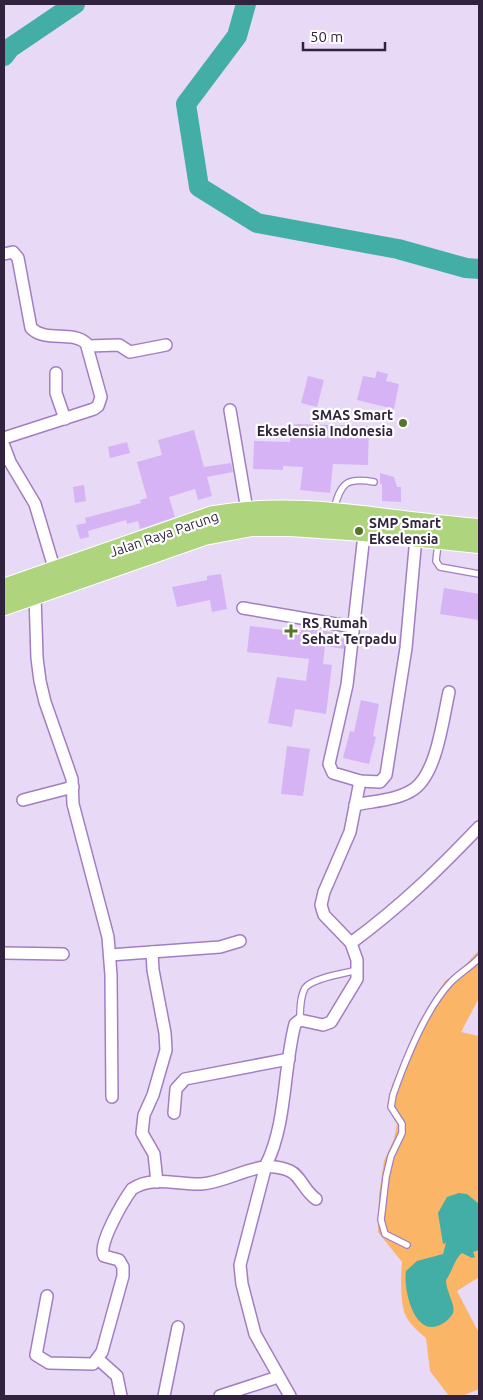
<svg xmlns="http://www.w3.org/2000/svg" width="483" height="1400" font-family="Ubuntu,sans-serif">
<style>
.green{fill:#fab566}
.water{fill:#43aea6}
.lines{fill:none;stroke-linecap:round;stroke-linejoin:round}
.river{stroke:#43aea6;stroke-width:20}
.building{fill:#d6b3f4}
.service-casing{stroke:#a27ec0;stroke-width:8}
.minor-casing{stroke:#a27ec0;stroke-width:14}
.trunk-casing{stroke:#fff;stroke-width:22}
.service{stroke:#fff;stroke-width:5.5}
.minor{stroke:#fff;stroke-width:11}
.trunk{stroke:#afd47e;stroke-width:20}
.poi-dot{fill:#56752b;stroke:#fff;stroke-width:2}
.labels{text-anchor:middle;stroke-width:4.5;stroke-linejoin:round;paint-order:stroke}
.poi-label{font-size:14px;font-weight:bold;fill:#31233e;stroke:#fff;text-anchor:start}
.street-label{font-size:14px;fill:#31233e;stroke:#fff}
</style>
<rect width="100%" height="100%" fill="#e8daf6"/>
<path class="green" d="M479 950V998L461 1032 479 1036V1277L457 1291 479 1333V1389L462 1396H449L430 1371 426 1338C419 1332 409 1324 405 1314 400 1301 401 1275 402 1262L378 1232 379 1195 384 1161 394 1139 397 1124 387 1106 392 1085 419 1022 445 981 460 971Z"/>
<path class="water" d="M459 1193 467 1194 479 1204V1250L473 1252 475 1257 472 1258 462 1253C455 1258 452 1272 446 1280 446 1292 456 1305 453 1313 451 1317 446 1322 442 1324 414 1340 403 1288 406 1271L417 1261 443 1254 446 1243 443 1244 438 1213 447 1197Z"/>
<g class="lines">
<g class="river">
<path d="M246 4 237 36 186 104 199 187 257 223 398 249 466 268 479 269"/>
<path d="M4 56 10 48 75 4"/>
</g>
</g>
<g class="building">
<path d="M377 371 388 374 386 381 399 384 394 409 357 400 363 376 375 378Z"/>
<path d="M308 376 324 380 317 407 301 403Z"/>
<path d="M294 424 369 426 368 465 333 464 330 493 300 490 303 467 283 466V470L253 469 254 441 290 442V438H293Z"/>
<path d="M194 430 204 467 231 463 233 472 207 477 212 496 198 500 195 489 169 497 175 517 140 529 138 521 127 524 126 520 88 531 89 537 80 539 76 525 86 523 85 518 141 503 140 500 147 498 137 462 162 455 158 440Z"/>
<path d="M127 442 130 453 110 458 108 447Z"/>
<path d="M380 473 394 477 397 487H401V502L382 501V484H380Z"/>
<path d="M84 485 86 501 75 503 73 487Z"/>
<path d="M221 574 227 609 212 612 210 600 177 607 172 587 207 580V576Z"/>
<path d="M444 588 479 594V620L440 614Z"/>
<path d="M250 626 301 632 302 626 345 635 344 649 325 646 323 664 332 665 326 714 295 709 292 727 268 723 277 677 306 681 309 659 247 652Z"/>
<path d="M361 700 379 704 373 736 376 737 369 764 343 758 350 731 354 732Z"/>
<path d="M287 746 310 749 303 796 281 794Z"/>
</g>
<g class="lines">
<defs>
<g id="service">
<path d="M334 509C341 483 346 477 374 482"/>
<path d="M438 543 436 561 440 567 479 574"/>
<path d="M300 1020C300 1010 300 997 305 988 312 978 346 973 358 970"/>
<path d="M407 1245 385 1234 381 1220 386 1177 391 1156 402 1133V1124L391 1107 393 1095C405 1061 426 1009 450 983 459 973 470 968 479 958"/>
</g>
<g id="minor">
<path d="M4 254 13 252 18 258 31 328C46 343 71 330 86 343L101 397 98 406 94 409 4 438"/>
<path d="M88 346 119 345 130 352 166 345"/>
<path d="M56 373V393L65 419"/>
<path d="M230 410 247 510"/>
<path d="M4 446 10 462 35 504 55 571"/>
<path d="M365 526 347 685 329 764 333 773 360 781 380 782 386 775 406 648 416 537"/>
<path d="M35 595 37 658 40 681 45 702 72 779 73 804 108 937 111 975 112 1097"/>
<path d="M243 608 353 627"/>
<path d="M23 800 73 787"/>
<path d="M355 805C373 801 399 800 414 789 437 773 443 718 449 692"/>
<path d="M351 943 324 915 321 905 324 892 350 832 360 781"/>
<path d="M152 952 153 970 165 1033 166 1050 153 1095 144 1115 142 1133 154 1154 157 1182"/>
<path d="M4 953 63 954"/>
<path d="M110 955 220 947 240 941"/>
<path d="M174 1113 176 1089 185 1079 289 1059"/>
<path d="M47 1296 36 1355 49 1363 93 1364 102 1352 123 1276V1267L119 1260 104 1256C97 1245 124 1200 132 1189 152 1175 178 1185 201 1184 232 1182 259 1157 290 1171 301 1176 304 1191 316 1199"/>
<path d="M98 1359 117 1376 121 1396"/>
<path d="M164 1396 178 1327"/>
<path d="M220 1396 278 1377"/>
<path d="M290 1396 255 1334 242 1284 240 1265 266 1165C287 1123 283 1070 295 1024L300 1020 323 1025 331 1022 357 979V960L351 943C401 906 437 871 479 827"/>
</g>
<g id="trunk">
<path d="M4 589 213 516C304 500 389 523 479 529"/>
<path d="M4 605 204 535 252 526H291L364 531 479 543"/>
</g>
</defs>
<use href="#service" class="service-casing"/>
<use href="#minor" class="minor-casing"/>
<use href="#trunk" class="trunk-casing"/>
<use href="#service" class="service"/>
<use href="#minor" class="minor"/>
<use href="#trunk" class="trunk"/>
</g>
<g class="poi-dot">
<circle cx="403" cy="423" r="5"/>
<circle cx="359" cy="531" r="5"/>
<path d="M288.5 623.5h5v5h5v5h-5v5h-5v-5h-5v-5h5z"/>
</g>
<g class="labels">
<g class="poi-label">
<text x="393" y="420" text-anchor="end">SMAS Smart<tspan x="393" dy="16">Ekselensia Indonesia</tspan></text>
<text x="369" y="528">SMP Smart<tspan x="369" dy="16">Ekselensia</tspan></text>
<text x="302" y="628">RS Rumah<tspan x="302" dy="16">Sehat Terpadu</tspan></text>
</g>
<g class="street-label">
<text transform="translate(164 534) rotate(-19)" y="5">Jalan Raya Parung</text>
</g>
</g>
<rect width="483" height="1400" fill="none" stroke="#31233e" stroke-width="10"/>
<path d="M303 42v8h82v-8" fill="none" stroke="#31233e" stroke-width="2.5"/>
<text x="310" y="42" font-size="15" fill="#31233e" stroke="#ffffff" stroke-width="4" paint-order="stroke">50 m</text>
</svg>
